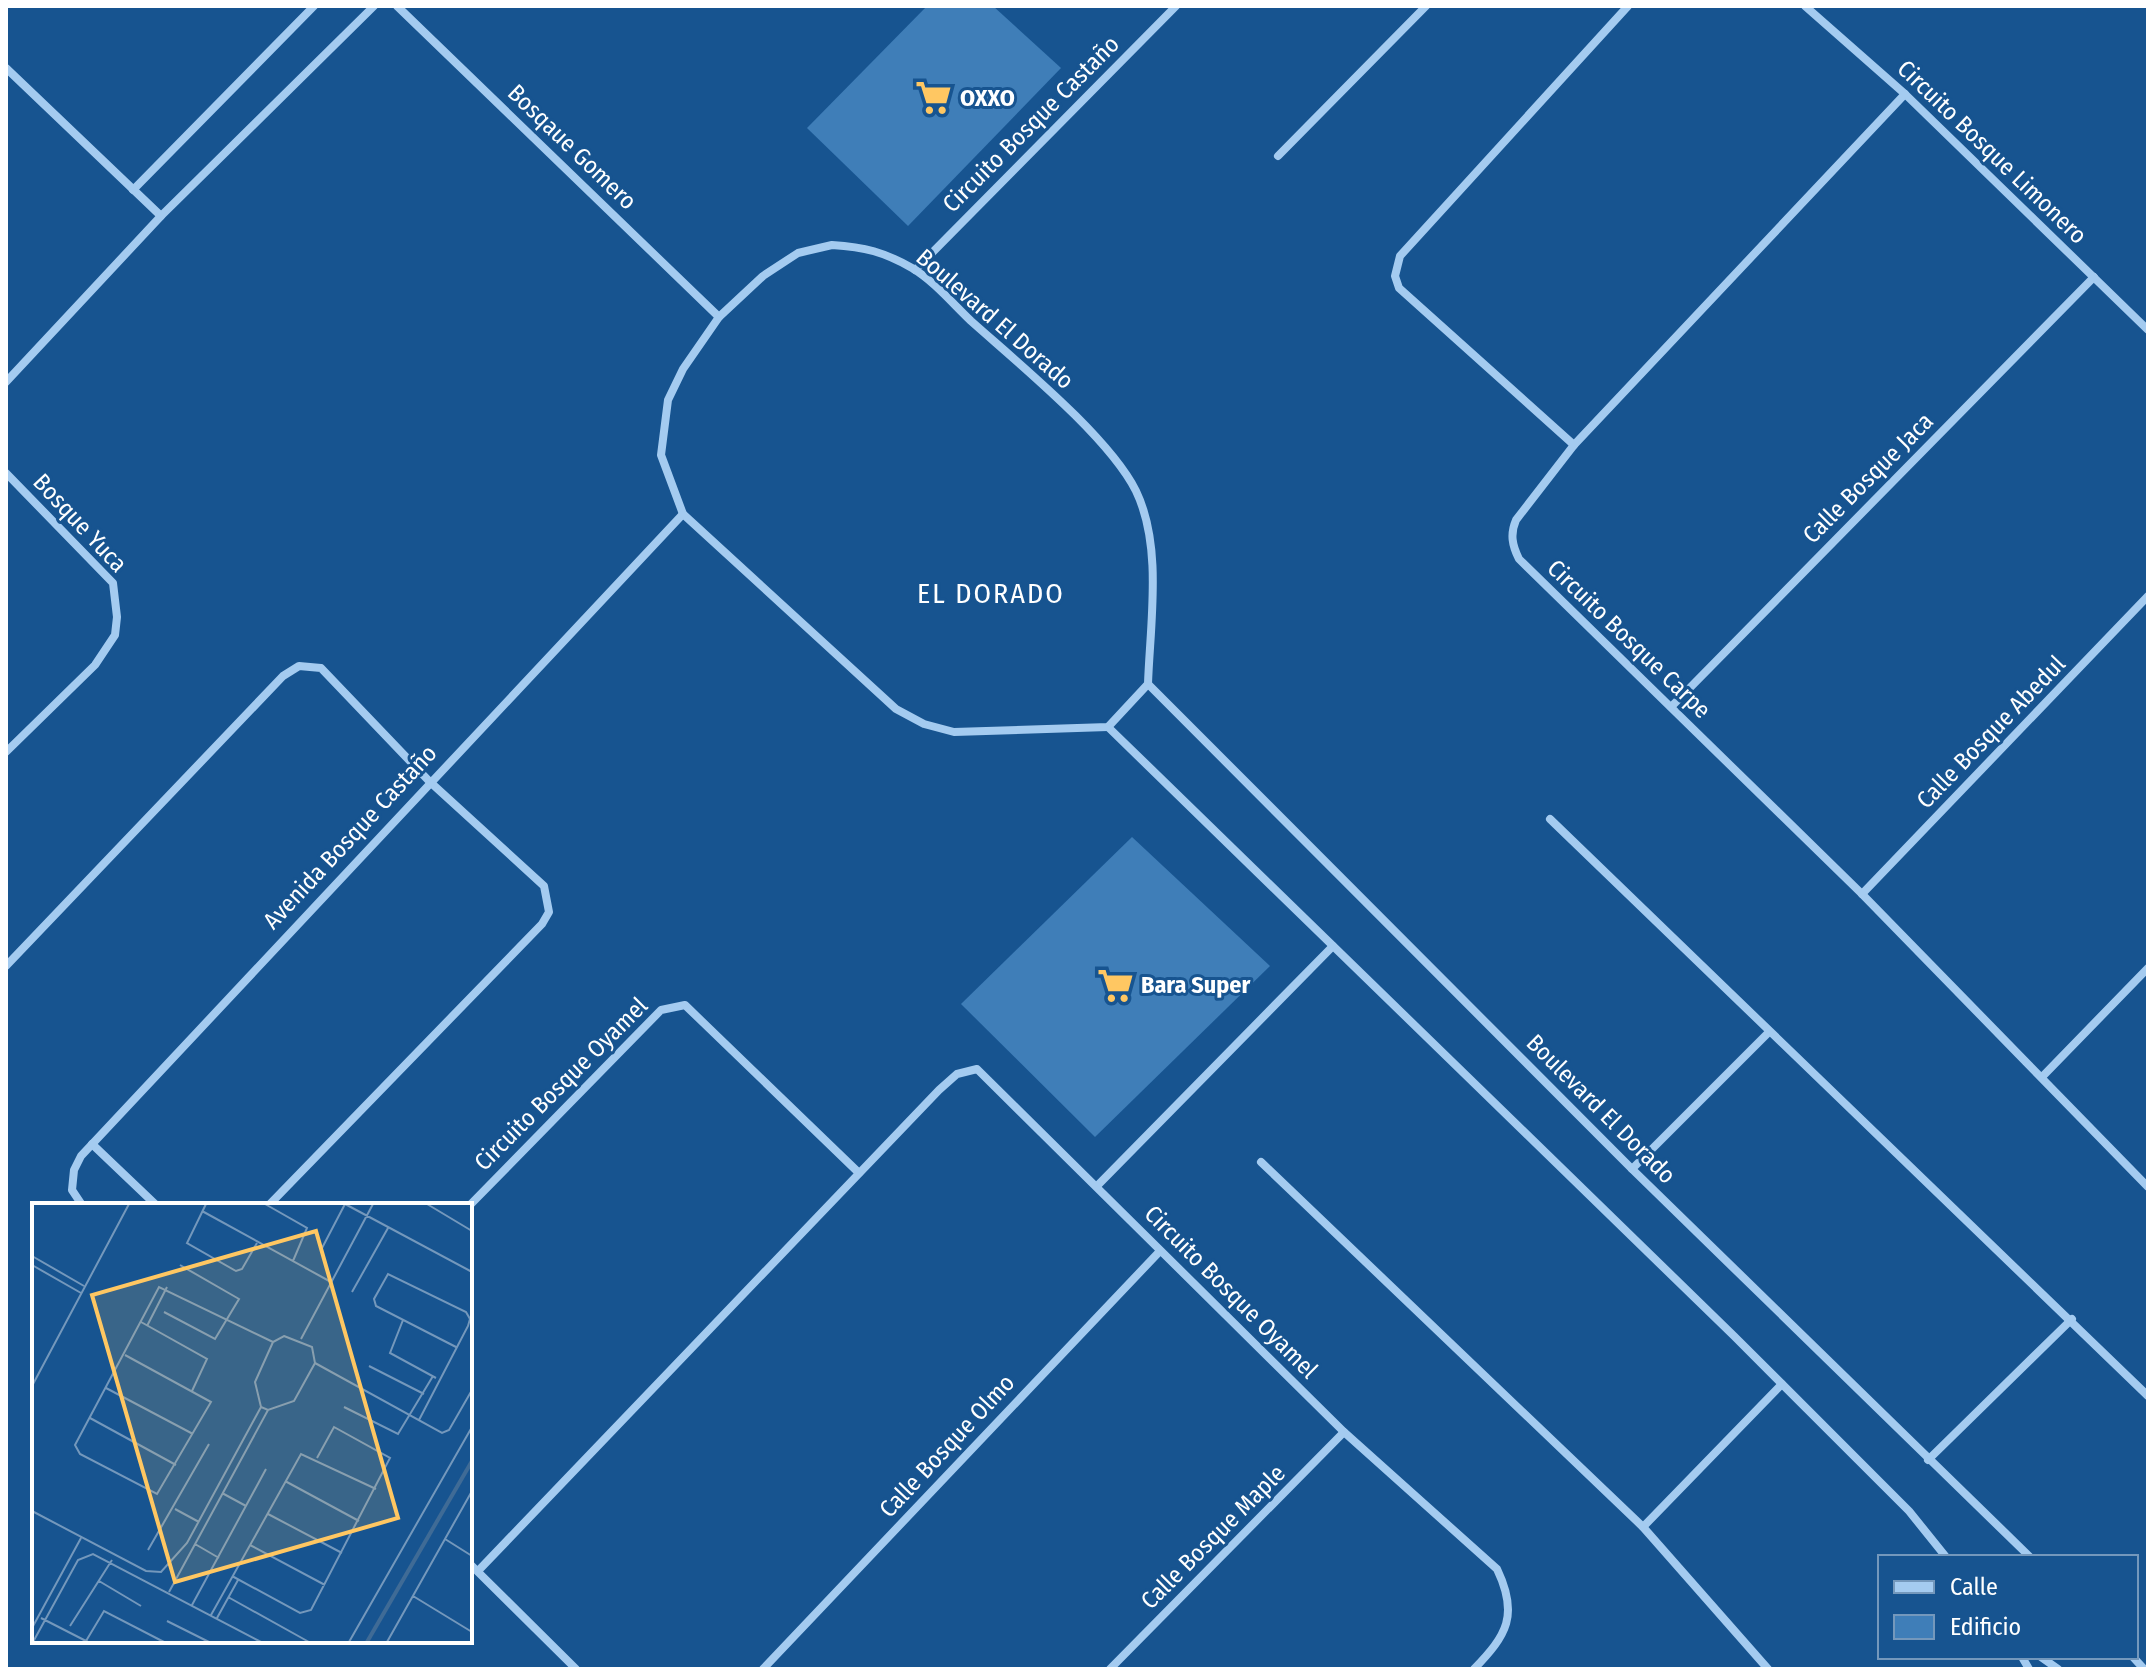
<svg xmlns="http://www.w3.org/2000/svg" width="2154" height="1675" font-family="'Fira Sans Condensed',sans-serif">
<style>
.building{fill:#3f7eb8}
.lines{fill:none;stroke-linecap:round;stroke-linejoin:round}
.street{stroke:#a4cbf0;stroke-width:8}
.labels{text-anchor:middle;stroke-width:6;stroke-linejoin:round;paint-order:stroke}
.poi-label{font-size:24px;font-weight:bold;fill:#fff;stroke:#175490;text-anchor:start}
.street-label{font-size:24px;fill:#fff;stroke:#175490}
.quarter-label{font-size:28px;letter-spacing:2px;fill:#fff;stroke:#175490}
.inset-river{fill:none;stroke:#3f6b96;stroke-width:4}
.inset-road{fill:none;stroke:#7498bc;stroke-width:2}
.view{fill:#ffc762;fill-opacity:0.15;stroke:#ffc762;stroke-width:4}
.inset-edge{fill:none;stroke:#fff;stroke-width:4}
</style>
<rect width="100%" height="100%" fill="#175490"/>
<g class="building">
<path d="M927 6H993L1061 68 908 226 807 128Z"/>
<path d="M1132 837 1270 966 1095 1137 961 1004Z"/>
</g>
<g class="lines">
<g class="street">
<path d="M397 6 719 317"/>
<path d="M1805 6 1905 94 2148 330"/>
<path d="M6 68 161 216"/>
<path d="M1905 94 1574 445 1516 520C1510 534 1512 545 1519 559L1862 894 2148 1187"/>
<path d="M1278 156 1426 6"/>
<path d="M133 190 314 6"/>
<path d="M832 245C865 247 884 252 912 268 934 281 953 304 971 321 1018 363 1109 437 1136 491 1163 547 1150 624 1148 684L1108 727 954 732 924 724 896 709 683 514 661 455 668 400 683 369 719 317 763 276 798 253Z"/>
<path d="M915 270 1176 6"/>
<path d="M6 382 161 216 374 6"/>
<path d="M1574 445 1399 288 1395 276 1400 256 1628 6"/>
<path d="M6 473 113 583 117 617 115 635 95 665 6 752"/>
<path d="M1148 684 1632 1169 2030 1557"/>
<path d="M1671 707 2094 277"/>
<path d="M1108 727 1734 1336 1909 1511 1946 1557"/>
<path d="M1550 819 2148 1396"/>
<path d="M1862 894 2148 596"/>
<path d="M6 966 283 676 299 666 321 668 429 781 544 886 549 912 542 924 269 1205"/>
<path d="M2042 1077 2148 968"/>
<path d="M92 1144 156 1205"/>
<path d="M1261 1162 1643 1527 1768 1669"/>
<path d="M1632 1169 1768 1033"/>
<path d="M1097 1186 1333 946"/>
<path d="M82 1205 72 1190 74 1170 81 1156 683 514"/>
<path d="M470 1205 661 1010 685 1005 859 1173"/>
<path d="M1928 1460 2072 1319"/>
<path d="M1643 1527 1782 1384"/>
<path d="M470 1564 576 1669"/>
<path d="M478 1571 939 1090 957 1074 977 1069 1344 1432 1497 1569C1519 1615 1507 1635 1474 1669"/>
<path d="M2022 1657 2029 1669"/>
<path d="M2041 1657 2058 1669"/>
<path d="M2133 1657 2144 1669"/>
<path d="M763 1669 1160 1251"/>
<path d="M1110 1669 1344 1432"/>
</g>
</g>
<defs>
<symbol id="supermarket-bare" viewBox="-9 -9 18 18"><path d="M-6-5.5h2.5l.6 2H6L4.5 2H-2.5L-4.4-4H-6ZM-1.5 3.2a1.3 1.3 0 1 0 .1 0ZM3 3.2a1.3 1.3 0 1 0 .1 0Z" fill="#ffc762" stroke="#175490" stroke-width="2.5" paint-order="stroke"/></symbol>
</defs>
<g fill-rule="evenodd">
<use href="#supermarket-bare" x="908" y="72" width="51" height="51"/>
<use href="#supermarket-bare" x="1090" y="960" width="51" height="51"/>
</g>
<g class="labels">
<g class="poi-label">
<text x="960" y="106">OXXO</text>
<text x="1141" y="993">Bara Super</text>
</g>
<g class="street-label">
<text transform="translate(1031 124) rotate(-45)" y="8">Circuito Bosque Castaño</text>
<text transform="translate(572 147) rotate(44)" y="8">Bosqaue Gomero</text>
<text transform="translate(1992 152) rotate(44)" y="8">Circuito Bosque Limonero</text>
<text transform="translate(995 319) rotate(41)" y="8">Boulevard El Dorado</text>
<text transform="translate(1868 478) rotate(-45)" y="8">Calle Bosque Jaca</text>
<text transform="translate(80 523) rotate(47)" y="8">Bosque Yuca</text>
<text transform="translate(1629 639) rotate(44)" y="8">Circuito Bosque Carpe</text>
<text transform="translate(1991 732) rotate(-46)" y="8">Calle Bosque Abedul</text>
<text transform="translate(350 837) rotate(-47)" y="8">Avenida Bosque Castaño</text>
<text transform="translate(561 1084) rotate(-45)" y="8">Circuito Bosque Oyamel</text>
<text transform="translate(1601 1109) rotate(45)" y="8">Boulevard El Dorado</text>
<text transform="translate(1231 1292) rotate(45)" y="8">Circuito Bosque Oyamel</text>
<text transform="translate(947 1446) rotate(-47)" y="8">Calle Bosque Olmo</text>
<text transform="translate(1213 1537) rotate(-45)" y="8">Calle Bosque Maple</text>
</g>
<g class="quarter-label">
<text x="991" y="603">EL DORADO</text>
</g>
</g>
<g transform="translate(32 1203)">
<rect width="440" height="440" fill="#175490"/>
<path class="inset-river" d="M335 439 440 258"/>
<path class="inset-road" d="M174 1 155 40 204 68 210 66 225 40M233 1 275 25 261 58M313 1 440 69M395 1 440 28M170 8 299 79M289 47 313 1M0 53 52 83M0 62 49 90M320 89 356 25M132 109 183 136 207 96 148 62M371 117 358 150 404 175M109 119 175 156 160 188M115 123 135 84M252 133 280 144 283 160 262 198 236 207 229 204 223 179 241 139ZM269 136 341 1M93 152 179 199 125 291 48 251 43 242 127 84 241 139M283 160 410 230 417 227 440 187M337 163 392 191M0 183 97 1M74 185 161 231M312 204 366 231 401 173M58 215 144 262M387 217 436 123 438 116 434 109 356 71 342 96 344 103 424 144M253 278 327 318M190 290 214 303M143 306 167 319M0 308 114 368 129 369 155 340 229 204M236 311 310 350M413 336 440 353M163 341 187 355M218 342 293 382M116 347 177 241M200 373 268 410 279 407 358 255 302 224 285 255M67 378 109 403M137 389 236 207M381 393 440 429M196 394 277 439M160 402 234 266M179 412 269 251 344 286M9 415 56 439M185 415 206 377M135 418 177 439M38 423 80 357M0 425 49 335M54 438 72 408 132 439M1 439 46 357 61 351 229 439M317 439 440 224M355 439 440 288"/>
<path class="view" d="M284 28 366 315 143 379 60 92Z"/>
<rect width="440" height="440" class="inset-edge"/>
</g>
<rect width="2154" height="1675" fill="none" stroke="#ffffff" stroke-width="16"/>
<rect x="1878" y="1555" width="260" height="104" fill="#175490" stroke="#7498bc" stroke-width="2"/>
<rect x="1894" y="1581" width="40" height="12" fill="#a4cbf0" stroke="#7498bc" stroke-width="2"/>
<text x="1950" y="1595" font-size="24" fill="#ffffff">Calle</text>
<rect x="1894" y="1615" width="40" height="24" fill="#3f7eb8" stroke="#7498bc" stroke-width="2"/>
<text x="1950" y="1635" font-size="24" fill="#ffffff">Edificio</text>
</svg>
